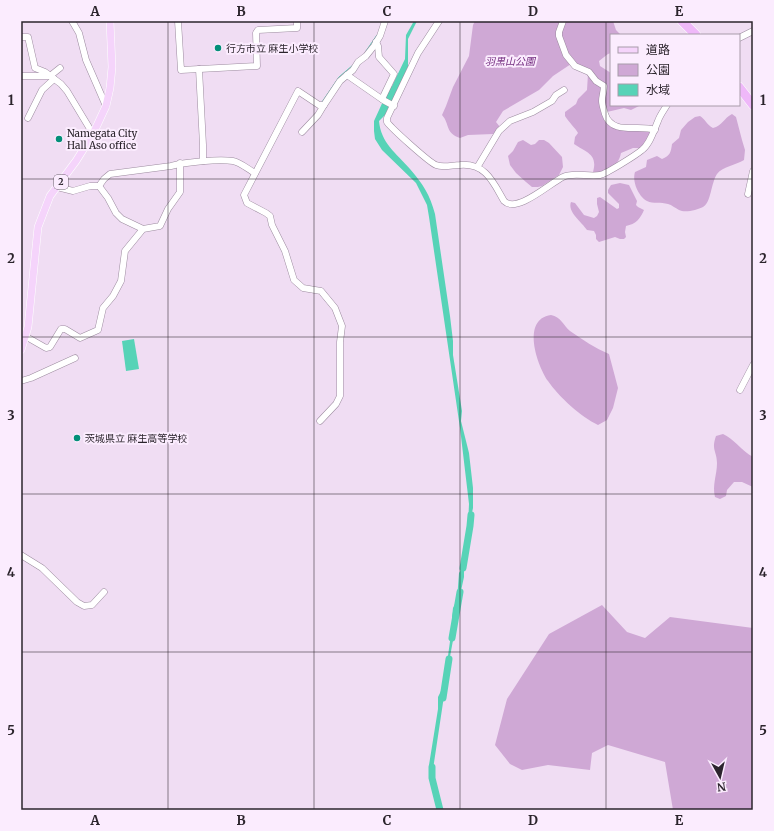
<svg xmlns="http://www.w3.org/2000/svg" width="774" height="831" font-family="Merriweather,'Noto Sans JP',serif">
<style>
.green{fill:#cfa8d5}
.water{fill:#57d3b7}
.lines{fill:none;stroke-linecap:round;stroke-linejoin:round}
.stream{stroke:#57d3b7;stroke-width:1}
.river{stroke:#57d3b7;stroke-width:7}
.minor-casing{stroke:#9c8b9f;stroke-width:7}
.major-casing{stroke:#fff;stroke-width:8}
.highway-casing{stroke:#fff;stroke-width:10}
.minor{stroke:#fff;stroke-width:6}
.major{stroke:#f5d4fb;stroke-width:7}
.highway{stroke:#efb8f9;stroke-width:9}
.grid{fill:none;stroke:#2b242c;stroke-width:1;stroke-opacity:0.55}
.poi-dot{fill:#028f78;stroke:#fbecfe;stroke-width:1.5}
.labels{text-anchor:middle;stroke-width:4;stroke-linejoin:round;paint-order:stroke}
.shield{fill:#fbecfe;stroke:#69606b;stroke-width:1}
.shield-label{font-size:9px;font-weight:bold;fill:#2b242c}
.poi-label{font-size:10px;fill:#2b242c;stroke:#fbecfe;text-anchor:start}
.park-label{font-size:10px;font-style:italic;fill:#732c7f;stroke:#fbecfe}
.neatline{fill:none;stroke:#2b242c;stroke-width:1.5}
.grid-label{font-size:13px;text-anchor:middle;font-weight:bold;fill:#2b242c}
</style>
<rect width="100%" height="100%" fill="#f0ddf3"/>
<g class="green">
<path d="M475 21H613L616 30 621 35H611V53L608 54 599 61 600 66 611 73V105H641L631 110 624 108 607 112 609 125 648 130 650 133 647 142 640 148H633L621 153C618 168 608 169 595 174L593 172C598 154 587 153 574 144L575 137 578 133C576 129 568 121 565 116V112L576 104 578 99 587 90 588 74 571 64 553 76 539 90 503 111 496 122 500 127 493 134 468 135 460 138C445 133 450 124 442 115L446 106 453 87 469 56 473 25Z"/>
<path d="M732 114 736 117 742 140 745 150 744 160C736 165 722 167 717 174 711 183 711 203 703 207 697 210 685 213 679 210 675 208 672 205 668 204 661 202 653 204 647 201 638 196 632 181 635 172L646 167 647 160 657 156 662 159C670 156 671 152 672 144L679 138 681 130 688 122 695 117 700 116C705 119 707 125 713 128 722 126 724 118 732 114Z"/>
<path d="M523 140 531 145 535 144 539 140H544L549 143 562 157 563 167 559 175 542 186 538 187H532L526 182 516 173 510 165 508 156 513 151 518 142Z"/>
<path d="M620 183 629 185 637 201 636 205 638 207 644 210C640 219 636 224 626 226L625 232 626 237 624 239H620L615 237 599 242 596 239V235L594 231 587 230C582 222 567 212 571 202L575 203 584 215 594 218 597 216 599 212 597 204V198L600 197 617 209 619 208V204L608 193V190L611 185Z"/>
<path d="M551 315C561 317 563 325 570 331 583 340 595 348 609 354L618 388 613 408 607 420 598 425C581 417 559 397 548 381 537 365 521 319 551 315Z"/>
<path d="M723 434C733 438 742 451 753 457V487L742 482H734L727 490 726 496 720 499 715 497C712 485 717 475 717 463 717 451 711 450 716 436Z"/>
<path d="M602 605 627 632 645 638 670 617 753 628V810H673L665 762 608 745 592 753 590 770 548 765 522 770 510 764 495 745 507 699 549 634Z"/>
</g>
<g class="water">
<path d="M414 21H417L408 39V67L386 114 379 121C381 143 396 153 410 169 423 184 430 195 435 214L450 316 453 341V355L462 411 461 421 469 453 473 488V508L464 550V577L459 600 454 612V635L449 662 444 679V696L432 776 431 766 429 765 438 709V697L442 689 447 663 452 627V617L453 608 457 600 459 573 461 570 462 558 468 525 469 504 460 428 429 217 427 205 416 183 382 150 375 139 374 131V121L390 86H392L405 59 406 35Z"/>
<path d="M134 339 139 369 126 371 122 341Z"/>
</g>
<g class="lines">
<g class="stream">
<path d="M366 51 377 35"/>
<path d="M322 102 339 77 353 65"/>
</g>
<g class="river">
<path d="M463 568 470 526 471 515"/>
<path d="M452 638 460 592"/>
<path d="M443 698 449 659"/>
<path d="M432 767V778L440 810"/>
</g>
<defs>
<g id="minor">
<path d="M72 21 79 33 86 60 106 106"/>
<path d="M178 21 181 70 257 66 256 33 258 30 297 28V21"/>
<path d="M439 21 418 53 387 118V122C392 129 430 163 436 165 443 168 453 165 460 165 486 163 493 182 504 201 517 214 550 183 563 177 572 172 589 177 600 175 606 174 636 155 642 150 650 144 654 130 658 121 660 115 664 110 667 105"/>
<path d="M563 21 559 32V36L566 55 575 66 589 72 596 81 604 86C604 91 602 96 602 101 602 105 604 110 605 114 612 136 639 124 655 130"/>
<path d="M21 37H28L35 68 45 72 61 84 67 91 93 134"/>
<path d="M739 38 753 31"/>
<path d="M376 42 378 46 379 57 394 74 382 99"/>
<path d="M199 69 203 145V161"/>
<path d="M347 75 383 100 394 106"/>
<path d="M21 76H50L60 68"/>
<path d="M28 118 42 90 54 79"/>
<path d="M302 132 318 115 324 105"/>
<path d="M478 166 499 131 510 121 533 112 552 101 556 95 564 90"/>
<path d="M99 186 104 179 110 174 171 166C186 162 218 159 233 161 240 162 249 170 255 173"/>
<path d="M57 187 73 191 90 186H99L108 198 116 213 122 219 143 229"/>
<path d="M748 194 753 171"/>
<path d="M25 336 46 348 50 347 61 329H65L80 338 98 330 103 308 113 296 121 281 125 251 143 229 160 226 168 209 180 192V163"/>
<path d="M21 381 31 378 75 358"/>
<path d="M740 390 753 365"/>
<path d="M320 421 336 404 340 396V342L342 326 335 308 321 291 303 288 294 280 285 251 272 225 270 216 266 213 247 203 244 195 298 91 319 105H324L340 81 353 70 358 62 366 56 374 46 380 36 385 21"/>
<path d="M21 555 42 568 77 602 84 606 92 605 104 592"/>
</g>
<path id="major" d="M21 350 28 327 38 227 50 196 76 161 93 134 106 106 110 88 112 67 110 21"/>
<g id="highway">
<path d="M682 21 696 35"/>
<path d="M739 87 753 105"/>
</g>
</defs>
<use href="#minor" class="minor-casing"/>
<use href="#major" class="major-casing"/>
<use href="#highway" class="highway-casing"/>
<use href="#minor" class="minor"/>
<use href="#major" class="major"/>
<use href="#highway" class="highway"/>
</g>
<path class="grid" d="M168 21V810M314 21V810M460 21V810M606 21V810M21 179H753M21 337H753M21 494H753M21 652H753"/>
<g class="poi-dot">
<circle cx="218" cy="48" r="4"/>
<circle cx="59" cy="139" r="4"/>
<circle cx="77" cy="438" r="4"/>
</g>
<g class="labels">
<rect class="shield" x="54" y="175" width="14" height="14" rx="3"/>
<g class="shield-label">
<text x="61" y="185">2</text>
</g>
<g class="poi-label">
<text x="226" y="52">行方市立 麻生小学校</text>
<text x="67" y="137">Namegata City<tspan x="67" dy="12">Hall Aso office</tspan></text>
<text x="85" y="442">茨城県立 麻生高等学校</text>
</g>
<g class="park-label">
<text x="510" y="65">羽黒山公園</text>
</g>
</g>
<rect width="774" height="831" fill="none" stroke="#fbecfe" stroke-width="44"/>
<rect x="610" y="34" width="130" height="72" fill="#fbecfe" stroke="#a89caa"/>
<rect x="618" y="47" width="20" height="6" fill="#f5d4fb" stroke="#a89caa"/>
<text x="646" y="54" font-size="12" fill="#2b242c">道路</text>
<rect x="618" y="64" width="20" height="12" fill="#cfa8d5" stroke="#a89caa"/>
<text x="646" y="74" font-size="12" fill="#2b242c">公園</text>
<rect x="618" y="84" width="20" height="12" fill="#57d3b7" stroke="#a89caa"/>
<text x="646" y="94" font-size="12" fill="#2b242c">水域</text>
<g transform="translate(720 777) rotate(172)" stroke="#fbecfe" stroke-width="3" paint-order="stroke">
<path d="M0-3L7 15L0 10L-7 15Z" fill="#2b242c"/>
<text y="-6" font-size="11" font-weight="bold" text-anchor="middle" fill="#2b242c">N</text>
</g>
<rect x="22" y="22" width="730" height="787" class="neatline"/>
<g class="grid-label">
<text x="95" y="16">A</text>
<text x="241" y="16">B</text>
<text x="387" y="16">C</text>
<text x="533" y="16">D</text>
<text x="679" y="16">E</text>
<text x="11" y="105">1</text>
<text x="763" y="105">1</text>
<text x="11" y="263">2</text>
<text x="763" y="263">2</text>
<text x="11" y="420">3</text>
<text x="763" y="420">3</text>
<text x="11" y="577">4</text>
<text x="763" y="577">4</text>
<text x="11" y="735">5</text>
<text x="763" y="735">5</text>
<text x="95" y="825">A</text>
<text x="241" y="825">B</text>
<text x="387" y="825">C</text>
<text x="533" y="825">D</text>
<text x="679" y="825">E</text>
</g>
</svg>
